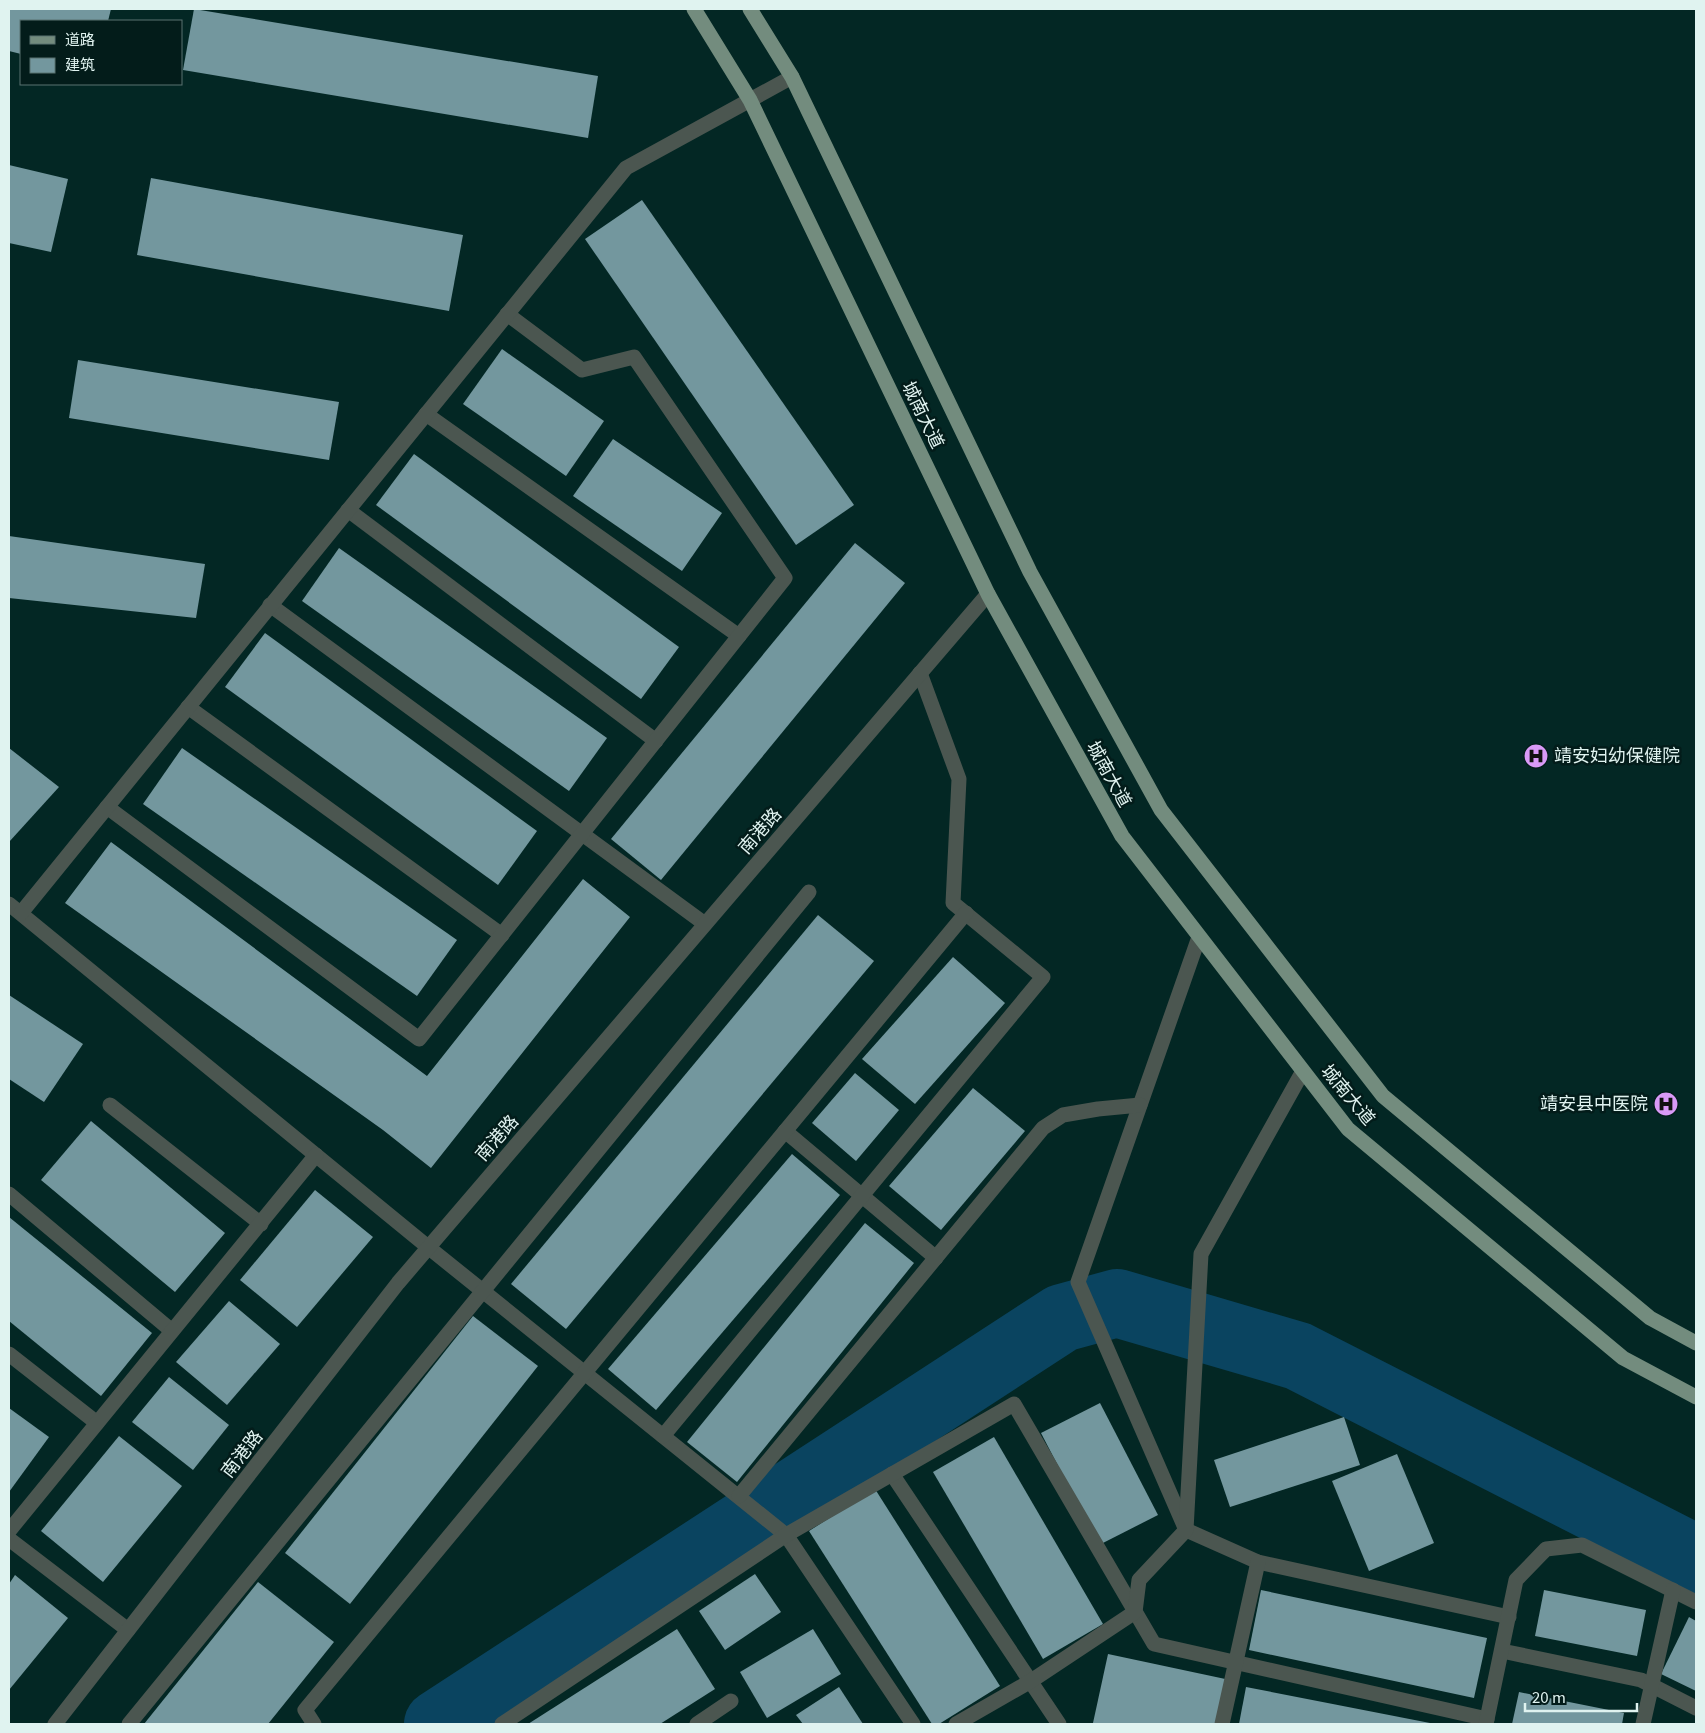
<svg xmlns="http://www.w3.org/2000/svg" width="1705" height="1733" font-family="Georgia,'Noto Sans SC',serif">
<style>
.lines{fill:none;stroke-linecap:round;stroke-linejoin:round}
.river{stroke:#0a4460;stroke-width:68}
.building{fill:#73979e}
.minor{stroke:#4b5650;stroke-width:15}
.major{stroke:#738c7e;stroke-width:15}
.labels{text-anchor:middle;stroke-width:5;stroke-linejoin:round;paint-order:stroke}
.street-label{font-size:18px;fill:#e0f3f0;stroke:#031c1a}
.poi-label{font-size:18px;fill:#e0f3f0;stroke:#031c1a;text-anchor:start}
</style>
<rect width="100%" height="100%" fill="#032724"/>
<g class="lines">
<path class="river" d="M438 1724 1062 1318 1117 1303 1298 1356 1696 1559"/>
</g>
<g class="building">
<path d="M9 9H111L108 21H21V54L9 51Z"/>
<path d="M194 9 598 76 588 138 183 70Z"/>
<path d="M9 165 68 179 51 252 9 243Z"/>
<path d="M151 178 463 235 449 311 137 255Z"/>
<path d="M642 200 854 505 796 545 585 239Z"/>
<path d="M502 349 604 421 566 476 463 404Z"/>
<path d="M78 360 339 402 329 460 69 418Z"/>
<path d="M613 439 722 513 682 571 573 496Z"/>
<path d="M414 454 679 647 641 699 376 505Z"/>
<path d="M9 536 205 564 196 618 9 598Z"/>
<path d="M855 543 905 583 661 880 611 839Z"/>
<path d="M339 548 607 738 569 791 302 601Z"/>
<path d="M265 633 537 831 498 885 225 687Z"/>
<path d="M9 748 59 787 9 842Z"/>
<path d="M182 748 457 940 417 996 143 804Z"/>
<path d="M111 842 427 1076 583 879 630 917 431 1168 383 1130 65 903Z"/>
<path d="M818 915 874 961 566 1329 511 1284Z"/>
<path d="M953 957 1005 1003 915 1104 862 1059Z"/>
<path d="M9 995 83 1044 44 1102 9 1079Z"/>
<path d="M855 1073 899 1110 856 1161 812 1123Z"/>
<path d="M973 1088 1025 1131 941 1230 889 1186Z"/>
<path d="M91 1121 225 1233 175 1292 41 1180Z"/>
<path d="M792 1154 840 1195 656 1410 608 1369Z"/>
<path d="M315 1190 373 1237 297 1327 240 1280Z"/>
<path d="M9 1217 152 1333 101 1396 9 1321Z"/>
<path d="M865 1223 914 1263 737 1482 687 1442Z"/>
<path d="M229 1301 280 1344 227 1405 176 1362Z"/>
<path d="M473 1316 538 1366 350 1604 285 1553Z"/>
<path d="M169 1377 229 1425 193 1470 132 1422Z"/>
<path d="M1100 1403 1158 1515 1099 1545 1041 1433Z"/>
<path d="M9 1408 49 1437 9 1492Z"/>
<path d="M1344 1417 1360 1465 1230 1507 1214 1460Z"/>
<path d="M119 1436 182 1486 103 1582 41 1531Z"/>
<path d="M994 1437 1103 1624 1043 1659 933 1472Z"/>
<path d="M1397 1454 1434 1543 1369 1571 1332 1481Z"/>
<path d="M875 1489 1000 1686 939 1724H932L809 1531Z"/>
<path d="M755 1574 781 1612 725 1650 699 1611Z"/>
<path d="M15 1575 68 1618 9 1690V1584Z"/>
<path d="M258 1582 334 1642 268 1724H144Z"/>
<path d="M1261 1590 1487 1638 1474 1698 1249 1650Z"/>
<path d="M1544 1590 1646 1610 1637 1656 1535 1636Z"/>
<path d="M1689 1617 1696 1621V1691L1661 1674Z"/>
<path d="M677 1629 715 1689 660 1724H528Z"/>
<path d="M813 1629 841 1674 767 1718 740 1672Z"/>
<path d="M1108 1654 1230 1680 1221 1724 1093 1723Z"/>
<path d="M839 1687 863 1724H803L796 1715Z"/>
<path d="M1246 1687 1430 1723V1724H1239Z"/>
<path d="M1519 1692 1624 1713 1622 1724H1512Z"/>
</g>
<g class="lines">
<g class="minor">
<path d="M426 414 739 636"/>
<path d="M348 510 656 741"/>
<path d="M270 605 705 924"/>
<path d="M188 707 502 935"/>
<path d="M107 807 419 1039 785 578 634 357 582 370 507 314"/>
<path d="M9 904 428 1247 786 1535 913 1724"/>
<path d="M21 913 626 168 792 77"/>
<path d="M1199 937 1078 1282 1186 1530 1258 1562 1509 1617"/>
<path d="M110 1105 261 1224"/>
<path d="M785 1131 936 1258"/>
<path d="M9 1194 172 1331"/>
<path d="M9 1354 97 1423"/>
<path d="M663 1436 1043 977 953 903 959 779 920 673"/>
<path d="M892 1474 1059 1724"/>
<path d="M739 1496 1043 1128 1063 1115 1098 1109 1140 1105"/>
<path d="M9 1531 316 1155"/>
<path d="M9 1539 128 1630"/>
<path d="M1502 1651 1641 1680 1696 1708"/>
<path d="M55 1724 398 1283 988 594"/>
<path d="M129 1724 809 892"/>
<path d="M314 1724 305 1710 966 913"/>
<path d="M502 1724 786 1535 1014 1404 1154 1644 1487 1719"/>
<path d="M697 1724 731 1701"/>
<path d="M956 1724 1031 1681 1135 1612 1139 1580 1186 1530 1201 1254 1303 1071"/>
<path d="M1222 1724 1258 1562"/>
<path d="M1486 1724 1516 1580 1546 1549 1582 1545 1696 1602"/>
<path d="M1643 1724 1673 1590"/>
</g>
<g class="major">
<path d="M694 9 750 100 988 594 1122 836 1348 1129 1623 1358 1696 1397"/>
<path d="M750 9 792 77 1030 572 1161 810 1383 1096 1650 1318 1696 1343"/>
</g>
</g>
<defs>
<symbol id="hospital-disc" viewBox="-11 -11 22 22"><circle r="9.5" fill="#d99af7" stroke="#031c1a"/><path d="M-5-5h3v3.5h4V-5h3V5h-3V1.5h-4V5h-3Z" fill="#111"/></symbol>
</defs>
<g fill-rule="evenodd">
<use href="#hospital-disc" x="1522" y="742" width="28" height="28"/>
<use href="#hospital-disc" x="1652" y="1090" width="28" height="28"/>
</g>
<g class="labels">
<g class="street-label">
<text transform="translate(923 415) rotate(64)" y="6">城南大道</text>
<text transform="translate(1109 774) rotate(61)" y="6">城南大道</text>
<text transform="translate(760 831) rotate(-49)" y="6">南港路</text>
<text transform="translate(1348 1095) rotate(50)" y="6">城南大道</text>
<text transform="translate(497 1138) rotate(-49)" y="6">南港路</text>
<text transform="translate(242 1454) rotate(-52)" y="6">南港路</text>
</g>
<g class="poi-label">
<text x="1554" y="762">靖安妇幼保健院</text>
<text x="1648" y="1110" text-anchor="end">靖安县中医院</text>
</g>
</g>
<rect width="1705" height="1733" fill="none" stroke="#e0f3f0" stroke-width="20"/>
<rect x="20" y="20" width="162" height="65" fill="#031c1a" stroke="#5b7270"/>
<rect x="30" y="36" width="25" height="8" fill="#738c7e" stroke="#5b7270"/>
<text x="65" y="45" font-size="15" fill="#e0f3f0">道路</text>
<rect x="30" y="58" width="25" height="15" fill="#73979e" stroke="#5b7270"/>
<text x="65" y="70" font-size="15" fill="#e0f3f0">建筑</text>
<path d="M1525 1703v8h112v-8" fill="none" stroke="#e0f3f0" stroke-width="2.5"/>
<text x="1532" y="1703" font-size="15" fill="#e0f3f0" stroke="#031c1a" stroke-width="4" paint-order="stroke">20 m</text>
</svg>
